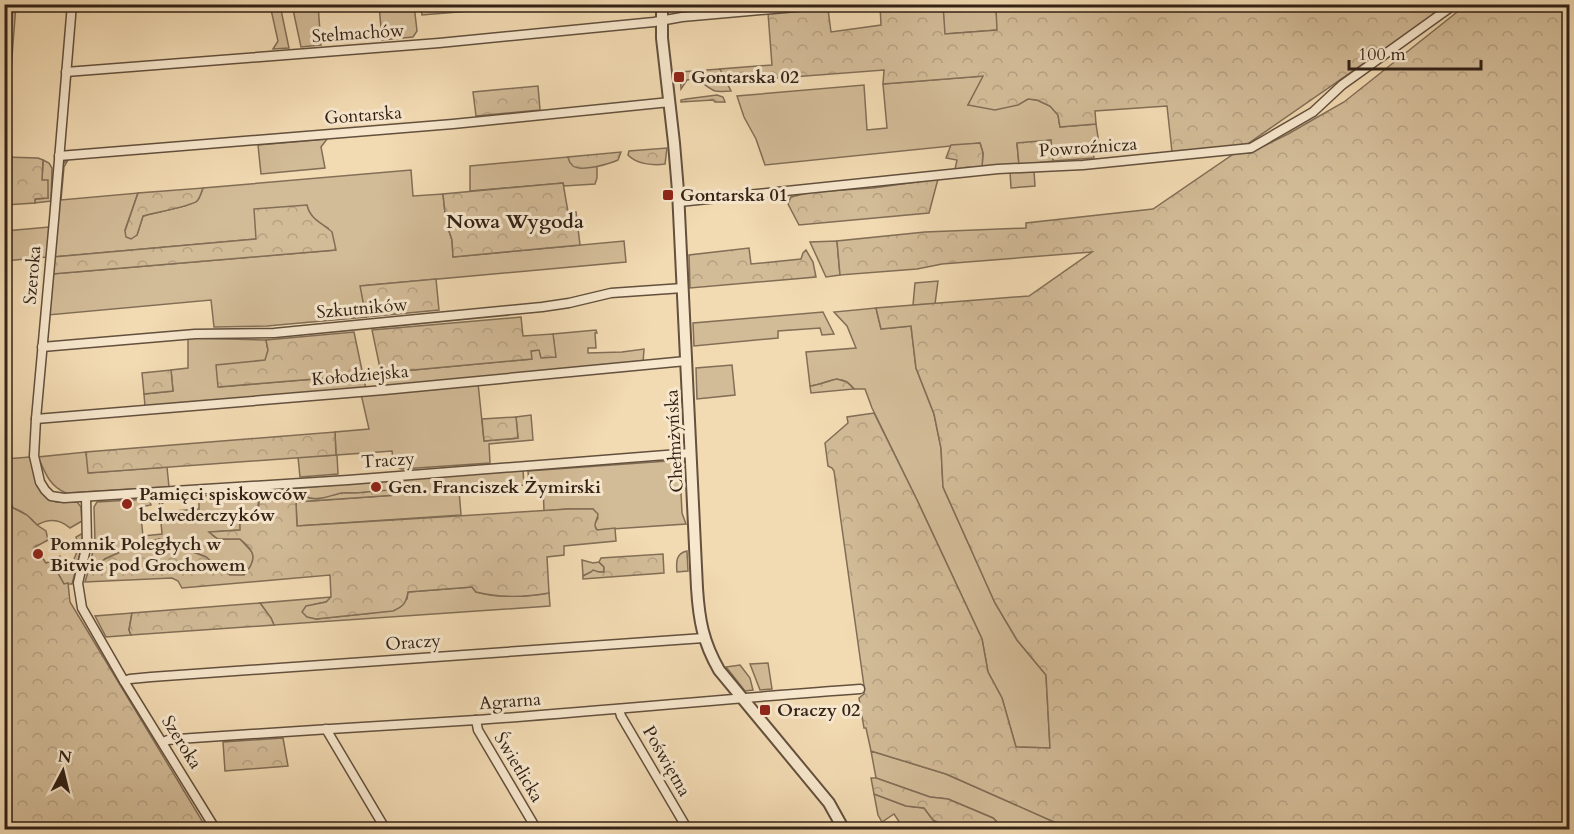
<svg xmlns="http://www.w3.org/2000/svg" width="1574" height="834" font-family="Cardo,serif">
<style>
.green{fill:#d2bb97;stroke:#826e56;stroke-width:1.5}
.forest{fill:url(#forest-crowns);stroke:#826e56;stroke-width:1.5}
.lines{fill:none;stroke-linecap:round;stroke-linejoin:round}
.canal{stroke:#b19b7d;stroke-width:9}
.minor-casing{stroke:#63503d;stroke-width:11}
.tertiary-casing{stroke:#63503d;stroke-width:14}
.minor{stroke:#f7e7cd;stroke-width:8}
.tertiary{stroke:#f7e7cd;stroke-width:10}
.poi-dot{fill:#8f2418;stroke:#f7e7cd;stroke-width:2}
.labels{text-anchor:middle;stroke-width:6;stroke-linejoin:round;paint-order:stroke}
.street-label{font-size:18px;fill:#332216;stroke:#f7e7cd}
.poi-label{font-size:18px;font-weight:bold;fill:#332216;stroke:#f7e7cd;text-anchor:start}
.neighbourhood-label{font-size:20px;font-weight:bold;fill:#332216;stroke:#f7e7cd}
</style>
<defs>
<pattern id="forest-crowns" width="20" height="18" patternUnits="userSpaceOnUse" patternTransform="scale(1.5)"><rect width="20" height="18" fill="#d2bb97"/><path d="M2 6a3 3 0 1 1 6 0M12 15a3 3 0 1 1 6 0" fill="none" stroke="#b5a081"/></pattern>
</defs>
<rect width="100%" height="100%" fill="#f2dab2"/>
<filter id="stains"><feTurbulence type="fractalNoise" baseFrequency=".00333" numOctaves="4"/><feColorMatrix values="0 0 0 0 .2 0 0 0 0 .09 0 0 0 0 .02 0 0 0 .5 -.17"/></filter>
<radialGradient id="worn" r=".72"><stop offset=".6" stop-color="#630" stop-opacity="0"/><stop offset="1" stop-color="#630" stop-opacity=".3"/></radialGradient>
<g class="green">
<path d="M5 5H16L5 146 4 11Z"/>
<path d="M270 5H280L289 48 273 49 278 41Z"/>
<path d="M292 5H318L321 45 301 47Z"/>
<path d="M379 5H414L417 31 413 37 382 40Z"/>
<path d="M421 5H470V11L422 15Z"/>
<path d="M943 5H1000L996 9 998 30 944 34Z"/>
<path d="M720 69 731 91C726 91 720 92 715 91 704 87 700 76 687 80L681 89 680 72Z"/>
<path d="M984 76 968 105H1017L1028 99 1037 100 1050 106 1058 115 1060 127 1096 124 1100 150 1093 151 1094 158 1053 161 1051 140 1017 144 1019 165 982 167 983 153 980 143 765 165 756 139 744 117 737 96 864 85 867 130 887 128 883 84Z"/>
<path d="M327 139 321 147 325 168 261 174 258 145Z"/>
<path d="M568 157 570 162 580 168 597 166V178L595 184 564 186 563 183 470 191V166Z"/>
<path d="M43 160 49 163 52 168 51 201 35 203V199L48 198 42 181Z"/>
<path d="M67 160H68L64 167 61 200 138 193 125 230 137 235 143 216C153 213 192 206 197 201 200 198 201 193 203 188L411 170 413 196 443 194 446 222 452 240 453 257 624 241 626 262 361 286 366 317 267 326 214 327 211 300 48 315 52 274 335 250 328 228C318 222 309 217 307 206L257 239 53 257 62 165Z"/>
<path d="M1034 171 1035 186 1011 188 1010 172Z"/>
<path d="M49 227 47 257 5 261V231Z"/>
<path d="M837 241 840 275 826 277 810 242Z"/>
<path d="M938 281 935 304 913 305 915 283Z"/>
<path d="M876 308 881 329 911 326 916 368 934 414 941 448 943 487 995 603 1017 640 1046 675 1050 748 1016 747 1002 698 988 672 982 639 917 500 872 408 865 389H854C841 371 827 384 810 386L806 352 856 348 847 326 834 312Z"/>
<path d="M823 312 834 334 822 335 820 328 778 331V338L694 346 693 323Z"/>
<path d="M596 330 597 333H595L596 348H588V353L622 352 644 349 643 363 384 387 381 373 531 359V351L540 350 555 357 553 334Z"/>
<path d="M188 338 266 340 268 350 266 360 219 387 363 375 366 389 145 407 144 394 173 391 171 370 188 368Z"/>
<path d="M732 365 735 395 697 399 696 368Z"/>
<path d="M478 383 484 441 518 438 516 417 531 415 533 440 489 444 490 463 402 469C393 467 393 459 392 451L337 455 338 474 300 477 298 457 336 455 335 432 369 429 361 394Z"/>
<path d="M86 452 89 473 167 467 169 487 66 493C49 486 45 472 38 457Z"/>
<path d="M30 457 46 496 56 502H77L81 507 82 521 70 528C60 519 49 518 37 525 30 517 23 511 13 508L5 488V459Z"/>
<path d="M682 460 683 461C684 471 679 481 680 491L681 492 682 513 686 524 597 530 594 525 598 518 593 509H568L544 511 543 484 529 485 528 471Z"/>
<path d="M523 470 524 485 459 490 461 515 297 526 296 502 396 495 397 492 394 490 357 493H344L324 498 310 499 305 496 303 490 280 494 276 498 259 497C257 518 257 512 239 521L241 530 210 532C217 543 229 538 240 539L252 552C255 561 250 570 242 576L230 575 216 566 206 557 159 539 127 549 105 559 97 565H90L95 541 94 507 97 502 149 499 151 505 140 507 143 536 162 534 159 499 181 498V500L165 501 161 505 162 512 199 509V496Z"/>
<path d="M83 533 81 550 72 584H64L51 561 60 556 65 568C76 561 79 550 76 537Z"/>
<path d="M687 551 688 571 677 572C676 562 676 553 687 551Z"/>
<path d="M582 560 593 563 599 562 604 567V572H591L583 576Z"/>
<path d="M472 587 476 592C499 598 526 597 549 593L550 606 274 625 271 618 260 603 332 597 326 602 315 604 316 619 373 613 407 599 408 592Z"/>
<path d="M132 613 129 630 131 635 106 637 95 616Z"/>
<path d="M768 663 772 689 760 690 750 664Z"/>
<path d="M740 665 750 678 753 690 745 691 726 667Z"/>
<path d="M871 751 946 774 1070 829H1004L993 818 948 799 930 797 876 778Z"/>
<path d="M874 794 906 806 924 808 933 820 951 829H904L894 814 882 822 878 815Z"/>
</g>
<g class="forest">
<path d="M880 5H943L945 34 997 30 996 9 1000 5H1448L1246 145 1172 152 1167 106 1095 111 1096 124 1060 127 1058 115 1050 106 1037 100 1028 99 1018 105 995 110 968 105 983 76 883 84 884 70 726 82 720 69 772 65 768 13 828 9 831 32 881 25Z"/>
<path d="M1466 5H1569V829H1070L946 774 871 751 866 728H864L859 698 864 694V686L834 471 832 468 828 466 825 443 848 423 847 417 874 413 917 500 982 639 988 672 1002 698 1016 747 1050 748 1046 675 1017 640 995 603 943 487 941 448 934 414 916 368 911 326 881 329 876 308 1029 296 1092 252 942 264 917 269 840 275 837 241 925 232 1026 228V223L1153 209 1235 153H1250L1288 134 1344 102Z"/>
<path d="M538 86 540 110 476 116 473 92Z"/>
<path d="M717 95 723 97 725 102H715L713 100 681 102V100L686 99Z"/>
<path d="M1051 140 1053 161 1019 165 1017 143Z"/>
<path d="M980 143 983 153 982 167 955 169 957 160 946 158 951 145Z"/>
<path d="M667 148 665 164C654 166 636 164 628 155L629 151Z"/>
<path d="M621 152 618 160C609 164 582 172 573 166 569 163 569 161 568 157Z"/>
<path d="M5 157 38 158 43 160 42 180H48V198L35 199V203L5 205Z"/>
<path d="M938 179 929 213 799 225 788 204 791 197 812 192 873 188Z"/>
<path d="M563 183 568 212H576L580 245 453 257 452 240 446 222 443 194Z"/>
<path d="M203 188C201 193 200 198 197 201 192 206 153 213 143 216L137 235 131 239 126 237 125 231 138 193Z"/>
<path d="M307 205C310 219 322 223 332 232L336 250 52 274 53 257 256 239 254 209Z"/>
<path d="M749 248 751 264 801 259 803 253 806 250 813 262 816 277 690 288 689 255Z"/>
<path d="M436 279 439 310 366 317 360 286Z"/>
<path d="M521 317 523 336 553 334 556 357 541 358 539 350 531 351 532 359 381 373 372 330Z"/>
<path d="M354 332 363 375 218 387 216 365 265 360 268 350 266 340Z"/>
<path d="M171 370 173 391 144 394 142 373Z"/>
<path d="M837 379 847 382 854 389 811 393 810 386C820 385 827 381 837 379Z"/>
<path d="M516 417 518 438 484 441 482 419Z"/>
<path d="M335 432 336 455 88 473 86 452Z"/>
<path d="M4 488 13 508 27 515 37 525 46 531 48 540 35 547 46 563 51 561 64 584 68 583 70 602 207 829H5Z"/>
<path d="M304 490 305 496C316 503 330 495 342 493 346 493 351 493 356 493 369 492 381 490 394 490L397 492V495L296 502 297 526 568 509H593L598 514C598 519 592 525 597 530L615 528 616 541 564 546V555L547 557 549 593C526 597 499 598 476 592L472 587 408 592C406 603 404 606 393 611L316 619 307 617 302 612 306 606 326 602 331 597 330 575 182 588 178 581 172 578 85 582 90 565H98L105 559 127 549 159 539 206 557 216 566 230 575H244C258 559 255 551 240 539H218L209 532 240 530V519L244 516 255 514C261 508 257 500 262 494H268L269 498H276L281 492Z"/>
<path d="M663 554 664 573 583 579V576L591 572 593 570 599 572H604V567L599 562 601 558Z"/>
<path d="M260 603 271 618 274 625 131 635 129 630 132 613Z"/>
<path d="M283 738 288 766 225 771 223 742Z"/>
<path d="M871 778H876L930 797 948 799 993 818 1004 829H951L933 820 924 808 906 806 874 794Z"/>
</g>
<g class="lines">
<path class="canal" d="M4 77 10 4"/>
<defs>
<g id="minor">
<path d="M72 4 54 220 36 419 34 456 40 482 45 490 51 496 64 498 348 480 691 453"/>
<path d="M66 72 439 43 654 22 682 17 831 4"/>
<path d="M59 156 453 124 670 102"/>
<path d="M679 202 998 169 1083 165 1251 148 1313 112 1342 85 1455 4"/>
<path d="M42 347 195 334 274 333 542 307 569 303 611 293 683 288"/>
<path d="M36 419 384 390 686 361"/>
<path d="M86 497 87 544 78 583 82 608 124 681 216 830"/>
<path d="M124 681 130 679 151 677 704 638"/>
<path d="M619 709 621 716 688 830"/>
<path d="M476 720 478 730 537 830"/>
<path d="M326 729 386 830"/>
<path d="M163 742 168 740 178 739C277 732 377 726 476 720 604 711 732 698 860 689"/>
</g>
<path id="tertiary" d="M662 4V38L674 143 678 191 697 588C699 620 703 642 719 670L829 803 844 830"/>
</defs>
<use href="#minor" class="minor-casing"/>
<use href="#tertiary" class="tertiary-casing"/>
<use href="#minor" class="minor"/>
<use href="#tertiary" class="tertiary"/>
</g>
<g class="poi-dot">
<rect x="673" y="71" width="12" height="12" rx="3"/>
<rect x="662" y="189" width="12" height="12" rx="3"/>
<circle cx="376" cy="487" r="6"/>
<circle cx="127" cy="504" r="6"/>
<circle cx="38" cy="554" r="6"/>
<rect x="759" y="704" width="12" height="12" rx="3"/>
</g>
<g class="labels">
<g class="street-label">
<text transform="translate(358 33) rotate(-4)" y="6">Stelmachów</text>
<text transform="translate(363 115) rotate(-4)" y="6">Gontarska</text>
<text transform="translate(1088 147) rotate(-4)" y="6">Powroźnicza</text>
<text transform="translate(32 275) rotate(-85)" y="6">Szeroka</text>
<text transform="translate(362 308) rotate(-5)" y="6">Szkutników</text>
<text transform="translate(360 375) rotate(-5)" y="6">Kołodziejska</text>
<text transform="translate(674 441) rotate(-93)" y="6">Chełmżyńska</text>
<text transform="translate(388 460) rotate(-4)" y="6">Traczy</text>
<text transform="translate(413 642) rotate(-4)" y="6">Oraczy</text>
<text transform="translate(510 701) rotate(-4)" y="6">Agrarna</text>
<text transform="translate(182 742) rotate(58)" y="6">Szeroka</text>
<text transform="translate(667 761) rotate(60)" y="6">Poświętna</text>
<text transform="translate(519 767) rotate(59)" y="6">Świetlicka</text>
</g>
<g class="poi-label">
<text x="691" y="83">Gontarska 02</text>
<text x="680" y="201">Gontarska 01</text>
<text x="388" y="493">Gen. Franciszek Żymirski</text>
<text x="139" y="500">Pamięci spiskowców<tspan x="139" dy="21">belwederczyków</tspan></text>
<text x="50" y="550">Pomnik Poległych w<tspan x="50" dy="21">Bitwie pod Grochowem</tspan></text>
<text x="777" y="716">Oraczy 02</text>
</g>
<g class="neighbourhood-label">
<text x="515" y="228">Nowa Wygoda</text>
</g>
</g>
<rect width="1574" height="834" fill="none" stroke="#f2dab2" stroke-width="24"/>
<rect x="6" y="6" width="1562" height="822" fill="none" stroke="#332216" stroke-width="3"/>
<rect x="12" y="12" width="1550" height="810" fill="none" stroke="#332216" stroke-width="1.5"/>
<g transform="translate(63 771) rotate(7)" stroke="#f7e7cd" stroke-width="4.5" paint-order="stroke">
<path d="M0-4.5L10 22L0 15L-10 22Z" fill="#332216"/>
<text y="-9" font-size="16" font-weight="bold" text-anchor="middle" fill="#332216">N</text>
</g>
<path d="M1349 60v9h132v-9" fill="none" stroke="#332216" stroke-width="3"/>
<text x="1358" y="60" font-size="18" fill="#332216" stroke="#f7e7cd" stroke-width="4.5" paint-order="stroke">100 m</text>
<rect width="100%" height="100%" filter="url(#stains)"/>
<rect width="100%" height="100%" fill="url(#worn)"/>
</svg>
